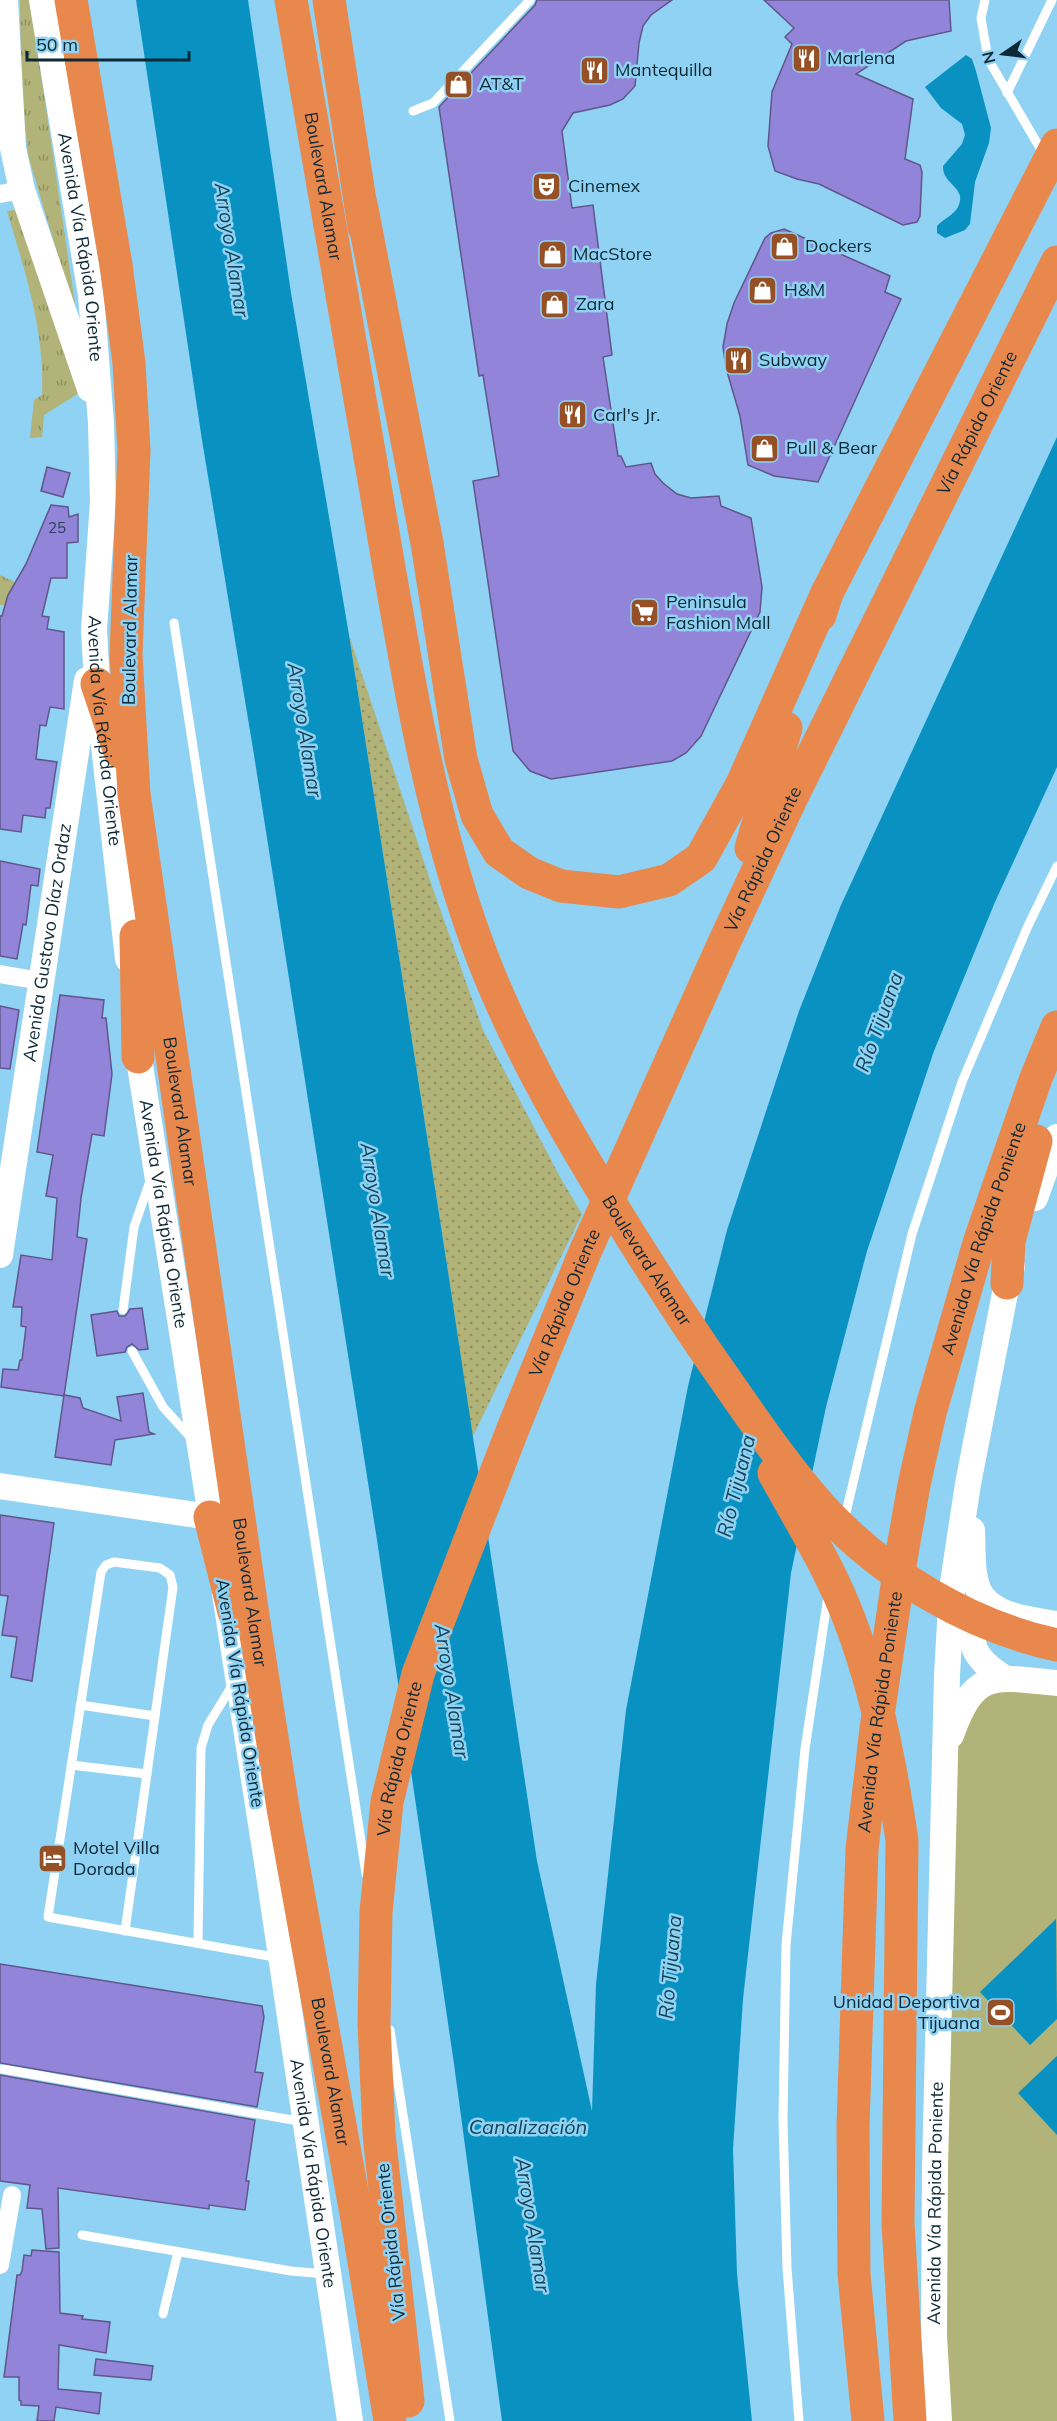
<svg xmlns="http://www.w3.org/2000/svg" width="1057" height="2421" font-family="Mulish,sans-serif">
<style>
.grass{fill:url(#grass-tufts)}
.park{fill:url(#park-dots)}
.pitch{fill:#b1b378}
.water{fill:#0992c1}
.building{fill:#9284d8;stroke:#5f578a;stroke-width:1.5}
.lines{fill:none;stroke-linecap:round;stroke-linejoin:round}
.lane{stroke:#fff;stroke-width:9}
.street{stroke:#fff;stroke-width:18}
.secondary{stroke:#fff;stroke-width:26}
.highway{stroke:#e9884d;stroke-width:33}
.labels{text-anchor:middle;stroke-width:5;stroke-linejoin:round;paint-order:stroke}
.number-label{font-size:15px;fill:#2e405e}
.poi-label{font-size:18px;fill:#0d2935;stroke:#90d2f3;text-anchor:start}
.street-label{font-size:18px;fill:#0d2935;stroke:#90d2f3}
.water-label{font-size:20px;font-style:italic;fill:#144458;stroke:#90d2f3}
</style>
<defs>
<pattern id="grass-tufts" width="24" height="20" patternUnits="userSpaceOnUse" patternTransform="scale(1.5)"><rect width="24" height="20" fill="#b1b378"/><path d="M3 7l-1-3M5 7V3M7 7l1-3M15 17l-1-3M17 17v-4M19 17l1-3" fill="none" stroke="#8e9263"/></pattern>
<pattern id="park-dots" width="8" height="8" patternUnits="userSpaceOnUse" patternTransform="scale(1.5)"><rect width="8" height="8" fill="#b1b378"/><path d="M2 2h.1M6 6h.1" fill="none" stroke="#8e9263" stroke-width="1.8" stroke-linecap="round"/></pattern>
</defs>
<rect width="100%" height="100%" fill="#90d2f3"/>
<g class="grass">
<path d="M20 0H30L78 324 28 155 21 83Z"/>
<path d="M20 209 79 393 44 415 42 437 30 438 34 400 42 395C45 332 25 271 7 211Z"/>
<path d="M0 575 17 583 8 606 0 605Z"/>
</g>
<path class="park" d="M349 635 433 889 483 1030 560 1177 582 1214 472 1438 449 1278Z"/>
<path class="pitch" d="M1057 1689V2421H949L944 2378 954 1745 976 1692Z"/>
<g class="water">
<path d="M136 0H248L291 293 349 635 449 1278 537 1861 592 2111 596 1984 626 1710 688 1386 727 1230 799 1011 841 905 1057 437V767L995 902 934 1051 867 1251 826 1407 791 1573 743 1999 733 2149 737 2274 752 2421H502L454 2064 377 1540 254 755 202 440Z"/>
<path d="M966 55 972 59 976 71 991 128 989 143 975 182 970 224 965 230 945 238 937 233V226C943 219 954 215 958 207 968 187 942 185 943 166L962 144 965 135 962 124 941 108 925 87Z"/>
<path d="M1056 1919 1057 2019 1030 2045 980 1992Z"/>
<path d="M1057 2056V2135L1018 2093Z"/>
</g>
<g class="building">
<path d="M537 0H672L651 15 643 26 639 43 635 86 623 99 610 105 573 113 562 131 572 208 593 205 612 355 603 357 618 456H621L626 467 651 463 655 474 663 483 677 494 691 498 719 496 721 506 751 518 762 587 760 612 701 736 686 753 672 761 551 779 530 771 513 751 473 481 499 476 483 375 479 376 439 107 535 5Z"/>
<path d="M764 0H949L951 31 906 41 856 74 913 99 905 159 920 165 922 172 920 216 917 222 903 225 819 184 797 179 775 171 768 146 772 92 792 44 785 37 794 28Z"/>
<path d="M784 229 890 276 885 292 901 299 818 482 774 476 748 465 740 416 726 368 723 347 727 324 734 303 765 238 771 233Z"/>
<path d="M47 467 70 473 63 497 41 491Z"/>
<path d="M51 505 68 507 69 517 78 514V542L67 543V578H51L42 616 49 617 47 629 64 632V709L50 707 46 726 40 725 36 759 57 762 55 774 50 808H46L45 818 23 815 21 832 0 829V616H2L8 595 26 564Z"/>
<path d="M0 861 40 869 38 886 31 885 26 925 23 924 17 959 0 956Z"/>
<path d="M60 995 104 1000 102 1018H106L112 1074 104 1136 92 1134 81 1198 77 1237 87 1239 64 1396 1 1387 3 1369 18 1370 20 1360H22L26 1327 21 1326 22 1307H13L21 1255 52 1260 57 1198 46 1196 53 1155 37 1152Z"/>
<path d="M0 1006 19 1010 10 1069 0 1068Z"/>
<path d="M142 1308 148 1349 139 1350 132 1344 127 1347 125 1352 97 1356 91 1315 117 1311 119 1316H125L130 1309Z"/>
<path d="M143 1393 149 1432 154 1434 115 1440 111 1465 55 1457 64 1395 80 1398 83 1408 121 1421 117 1397Z"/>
<path d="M0 1515 54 1523 32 1681 11 1677 17 1637 2 1635 8 1596 0 1595Z"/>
<path d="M0 1964 262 2006 264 2017 255 2072 263 2073 257 2107 0 2063Z"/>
<path d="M0 2075 255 2120 246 2181H249L245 2210 209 2205V2209L58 2188 59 2248 46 2249 42 2209 27 2208 30 2185 0 2181Z"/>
<path d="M32 2250 59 2252 60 2313 83 2316 82 2319 110 2322 106 2353 59 2345 58 2389 101 2393 99 2414 56 2407 54 2421H37L39 2406 21 2405V2401L19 2400V2377H4L17 2275H20L22 2271 24 2255 31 2256Z"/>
<path d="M96 2359 153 2366 151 2380 94 2375Z"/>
</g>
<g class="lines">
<g class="lane">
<path d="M985 0 981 18 988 59 1044 155"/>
<path d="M1007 93 1052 0"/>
<path d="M413 111 433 103 530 0"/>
<path d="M174 623 366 1874"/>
<path d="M123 1310 134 1227 150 1181"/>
<path d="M132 1351 163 1407 192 1439"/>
<path d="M844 1521 912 1234 962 1082 1027 928 1057 866"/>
<path d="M80 1705 155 1716"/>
<path d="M71 1765 147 1774"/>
<path d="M125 1931 173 1587 170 1575 160 1568 114 1562 106 1565 101 1572 48 1917 280 1958"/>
<path d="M198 1943 201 1748 208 1725 233 1684"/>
<path d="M390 2030 450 2421"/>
<path d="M2 2069 304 2122"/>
<path d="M82 2235 291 2271 326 2274"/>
<path d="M163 2314 178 2252"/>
<path d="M799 2421 787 2268 783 2119 786 1945 805 1749 828 1596"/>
</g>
<g class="street">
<path d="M0 194 22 190"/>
<path d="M0 974 41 981"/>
<path d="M0 2265 12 2195"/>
</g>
<g class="secondary">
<path d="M5 0 13 148 22 190 90 389"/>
<path id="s1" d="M42 0 91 295 101 423 103 502 94 630 97 684 128 959"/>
<path id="s2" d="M136 1040 214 1535"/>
<path d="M1035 1198 1057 1137"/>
<path id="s3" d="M0 1255 87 680"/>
<path d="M0 1486 210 1517"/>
<path d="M972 1530C973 1547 971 1569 977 1586 986 1616 1031 1620 1057 1624"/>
<path id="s4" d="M225 1594 269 1875 350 2421"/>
<path d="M1003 1619C954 1628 973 1660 1005 1678"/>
<path d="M951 1735C975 1668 994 1677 1057 1683"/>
<path id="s5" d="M939 2421 934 2336 935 2168 947 1675 952 1589 968 1484 1007 1283 1012 1267"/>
</g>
<g class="highway">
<path id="s6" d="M71 0 116 265 129 363 134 450 126 654 134 794 254 1622 283 1808 357 2219 390 2421"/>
<path id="s7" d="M291 0C320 170 350 339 379 509 405 659 429 822 485 964 517 1045 559 1119 604 1193 641 1253 678 1312 718 1369 751 1416 783 1464 821 1507 882 1574 969 1626 1057 1645"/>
<path d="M329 0 364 227"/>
<path d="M361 204 427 543 461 759 477 815 499 852 529 873 561 886 619 892 669 880 701 858 742 784 827 593"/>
<path d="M820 615 827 593 1057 145"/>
<path d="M97 684 120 752"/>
<path d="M751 848 786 728"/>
<path d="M136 936 138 1057"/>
<path d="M1007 1283 1009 1241 1036 1141"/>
<path d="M774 1473C798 1517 825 1560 844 1606 875 1681 890 1761 902 1840L898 2224 910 2421"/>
<path d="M210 1517 234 1612"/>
<path id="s8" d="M408 2401 379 2134 374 2024 376 1912 387 1802 418 1674 514 1426 585 1252 723 945 790 801 1057 262"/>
<path id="s9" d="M868 2421 854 2274 853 2126 862 1849 876 1729 901 1559 914 1485 930 1413 979 1243 1036 1078 1057 1027"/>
</g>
</g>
<defs>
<symbol id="restaurant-square" viewBox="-11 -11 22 22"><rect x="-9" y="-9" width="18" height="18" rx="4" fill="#955025" stroke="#90d2f3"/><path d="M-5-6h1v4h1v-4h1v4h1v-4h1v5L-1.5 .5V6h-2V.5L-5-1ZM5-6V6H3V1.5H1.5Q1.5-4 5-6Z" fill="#fff"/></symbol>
<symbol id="shop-square" viewBox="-11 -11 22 22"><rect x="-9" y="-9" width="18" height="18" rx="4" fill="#955025" stroke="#90d2f3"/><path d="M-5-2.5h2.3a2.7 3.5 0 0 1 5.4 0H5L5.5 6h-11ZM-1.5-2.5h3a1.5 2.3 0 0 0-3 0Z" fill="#fff"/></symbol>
<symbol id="theatre-square" viewBox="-11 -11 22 22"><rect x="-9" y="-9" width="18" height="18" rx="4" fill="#955025" stroke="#90d2f3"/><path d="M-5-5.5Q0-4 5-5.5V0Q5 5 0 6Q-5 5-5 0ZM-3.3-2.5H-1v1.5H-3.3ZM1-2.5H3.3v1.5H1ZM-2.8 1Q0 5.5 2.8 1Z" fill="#fff"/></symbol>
<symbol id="supermarket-square" viewBox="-11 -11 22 22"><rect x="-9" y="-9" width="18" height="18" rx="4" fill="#955025" stroke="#90d2f3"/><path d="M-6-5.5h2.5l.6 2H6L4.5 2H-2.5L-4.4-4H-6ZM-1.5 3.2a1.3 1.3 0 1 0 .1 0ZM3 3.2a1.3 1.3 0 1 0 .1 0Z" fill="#fff"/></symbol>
<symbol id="hotel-square" viewBox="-11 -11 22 22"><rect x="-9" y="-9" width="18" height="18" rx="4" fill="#955025" stroke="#90d2f3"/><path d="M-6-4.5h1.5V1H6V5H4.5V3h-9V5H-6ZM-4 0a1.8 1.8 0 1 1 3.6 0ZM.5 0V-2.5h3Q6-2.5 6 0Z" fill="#fff"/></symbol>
<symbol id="stadium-square" viewBox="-11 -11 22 22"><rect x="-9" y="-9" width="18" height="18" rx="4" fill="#955025" stroke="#90d2f3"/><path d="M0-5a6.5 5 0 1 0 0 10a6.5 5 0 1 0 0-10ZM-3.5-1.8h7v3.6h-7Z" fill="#fff"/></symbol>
</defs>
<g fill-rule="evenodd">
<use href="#restaurant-square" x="790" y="42" width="33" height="33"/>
<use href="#restaurant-square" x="578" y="54" width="33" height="33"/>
<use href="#shop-square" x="442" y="68" width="33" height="33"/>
<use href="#theatre-square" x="530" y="170" width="33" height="33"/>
<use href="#shop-square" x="768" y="230" width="33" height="33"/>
<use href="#shop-square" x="536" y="238" width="33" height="33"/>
<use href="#shop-square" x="746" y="274" width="33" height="33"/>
<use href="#shop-square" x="538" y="288" width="33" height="33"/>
<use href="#restaurant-square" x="722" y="344" width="33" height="33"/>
<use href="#restaurant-square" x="556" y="398" width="33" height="33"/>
<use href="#shop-square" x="748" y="432" width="33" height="33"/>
<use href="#supermarket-square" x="628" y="596" width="33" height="33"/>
<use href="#hotel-square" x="36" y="1842" width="33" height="33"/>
<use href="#stadium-square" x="984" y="1996" width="33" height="33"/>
</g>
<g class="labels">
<g class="number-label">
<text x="57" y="533">25</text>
</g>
<g class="poi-label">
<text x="827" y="64">Marlena</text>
<text x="615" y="76">Mantequilla</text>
<text x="479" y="90">AT&amp;T</text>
<text x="568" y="192">Cinemex</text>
<text x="805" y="252">Dockers</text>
<text x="573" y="260">MacStore</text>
<text x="784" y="296">H&amp;M</text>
<text x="576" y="310">Zara</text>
<text x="759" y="366">Subway</text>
<text x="593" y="421">Carl's Jr.</text>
<text x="786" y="454">Pull &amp; Bear</text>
<text x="666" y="608">Peninsula<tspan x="666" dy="21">Fashion Mall</tspan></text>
<text x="73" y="1854">Motel Villa<tspan x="73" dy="21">Dorada</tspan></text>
<text x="980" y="2008" text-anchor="end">Unidad Deportiva<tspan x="980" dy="21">Tijuana</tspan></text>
</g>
<g class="street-label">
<text dy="6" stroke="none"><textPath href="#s7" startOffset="189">Boulevard Alamar</textPath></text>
<text dy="6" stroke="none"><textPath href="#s1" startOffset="250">Avenida Vía Rápida Oriente</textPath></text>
<text dy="6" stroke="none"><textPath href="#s8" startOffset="2104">Vía Rápida Oriente</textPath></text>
<text transform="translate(130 630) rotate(-89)" y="6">Boulevard Alamar</text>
<text dy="6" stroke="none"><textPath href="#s1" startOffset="736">Avenida Vía Rápida Oriente</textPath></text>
<text dy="6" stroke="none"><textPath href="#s8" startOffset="1618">Vía Rápida Oriente</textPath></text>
<text dy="6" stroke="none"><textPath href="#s3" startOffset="316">Avenida Gustavo Díaz Ordaz</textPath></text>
<text dy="6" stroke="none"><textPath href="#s6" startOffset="1120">Boulevard Alamar</textPath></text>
<text dy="6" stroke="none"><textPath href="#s2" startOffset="176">Avenida Vía Rápida Oriente</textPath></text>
<text dy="6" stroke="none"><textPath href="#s9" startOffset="1197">Avenida Vía Rápida Poniente</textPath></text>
<text dy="6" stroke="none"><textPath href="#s7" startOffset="1323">Boulevard Alamar</textPath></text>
<text dy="6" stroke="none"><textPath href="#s8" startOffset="1132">Vía Rápida Oriente</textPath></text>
<text dy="6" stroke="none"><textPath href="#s6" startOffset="1606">Boulevard Alamar</textPath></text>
<text transform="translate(240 1693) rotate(81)" y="6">Avenida Vía Rápida Oriente</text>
<text dy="6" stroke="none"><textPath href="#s9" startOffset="711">Avenida Vía Rápida Poniente</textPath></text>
<text dy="6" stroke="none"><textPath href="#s8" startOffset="646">Vía Rápida Oriente</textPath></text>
<text dy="6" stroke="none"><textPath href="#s6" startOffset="2092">Boulevard Alamar</textPath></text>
<text dy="6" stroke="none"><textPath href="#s4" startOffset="586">Avenida Vía Rápida Oriente</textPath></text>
<text dy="6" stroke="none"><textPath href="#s5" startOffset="218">Avenida Vía Rápida Poniente</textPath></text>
<text transform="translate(391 2242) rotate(-96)" y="6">Vía Rápida Oriente</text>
</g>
<g class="water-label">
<text transform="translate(232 250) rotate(81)" y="7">Arroyo Alamar</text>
<text transform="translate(305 730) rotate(81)" y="7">Arroyo Alamar</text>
<text transform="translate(879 1022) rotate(-70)" y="7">Río Tijuana</text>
<text transform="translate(378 1210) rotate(81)" y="7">Arroyo Alamar</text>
<text transform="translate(736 1486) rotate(-76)" y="7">Río Tijuana</text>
<text transform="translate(452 1691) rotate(81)" y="7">Arroyo Alamar</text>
<text transform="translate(670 1967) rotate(-85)" y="7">Río Tijuana</text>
<text x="528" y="2134">Canalización</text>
<text transform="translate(533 2225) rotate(81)" y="7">Arroyo Alamar</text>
</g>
</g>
<g transform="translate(1003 54) rotate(256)" stroke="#90d2f3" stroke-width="4.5" paint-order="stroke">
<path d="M0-4.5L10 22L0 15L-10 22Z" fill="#0d2935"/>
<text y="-9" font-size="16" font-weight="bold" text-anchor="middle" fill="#0d2935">N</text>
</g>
<path d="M27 51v9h162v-9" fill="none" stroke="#0d2935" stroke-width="3"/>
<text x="36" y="51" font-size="18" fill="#0d2935" stroke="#90d2f3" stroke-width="4.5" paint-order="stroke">50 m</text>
</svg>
